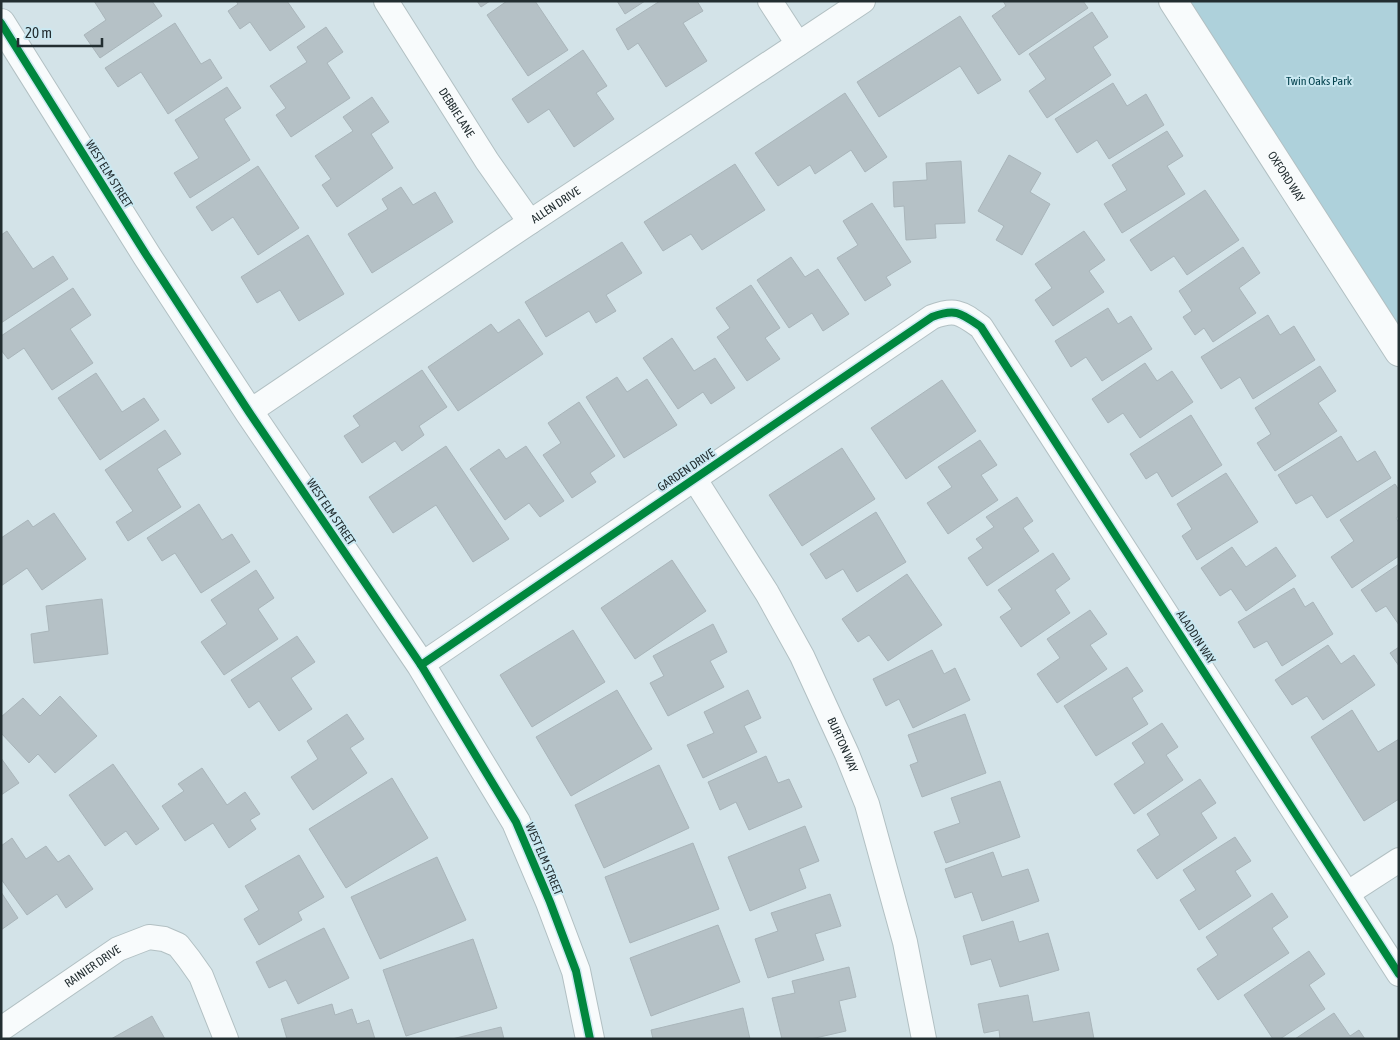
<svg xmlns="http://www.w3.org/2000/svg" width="1400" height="1040" font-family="'Asap Condensed',sans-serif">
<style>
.green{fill:#aed1db}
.building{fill:#b5c1c6;stroke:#a9b5ba}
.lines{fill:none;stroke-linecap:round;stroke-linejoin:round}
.minor-casing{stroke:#b2c0c3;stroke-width:26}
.tertiary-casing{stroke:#b2c0c3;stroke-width:30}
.minor{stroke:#f8fbfc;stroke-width:24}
.tertiary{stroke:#f8fbfc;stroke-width:28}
.cycleway-casing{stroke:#cae8f1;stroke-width:11}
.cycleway{stroke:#00873e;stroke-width:8}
.labels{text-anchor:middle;stroke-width:4;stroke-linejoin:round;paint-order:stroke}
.park-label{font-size:12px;fill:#064450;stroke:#cae8f1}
.street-label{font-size:12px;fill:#232e31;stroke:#cae8f1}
</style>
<rect width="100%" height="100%" fill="#d3e3e8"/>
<path class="green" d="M1173 1H1399V352Z"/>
<g class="building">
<path d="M94 1H152L162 16 100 58 84 35 106 20Z"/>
<path d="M236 1H287L305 27 270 51 250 22 240 29 228 11 238 4Z"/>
<path d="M477 1H490L481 7Z"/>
<path d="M507 1H535L568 50 528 76 487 15Z"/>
<path d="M617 1H645L625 14Z"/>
<path d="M660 1H697L703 11 683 23 707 61 666 87 638 43 628 50 616 29Z"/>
<path d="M1003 1H1083L1088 8 1019 55 992 16 1006 6Z"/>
<path d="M1092 12 1108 37 1093 47 1111 75 1047 118 1029 91 1046 79 1029 54Z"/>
<path d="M960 16 1001 80 978 94 960 66 879 117 857 82Z"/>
<path d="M175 23 201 64 210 59 222 78 168 114 141 72 118 87 105 68Z"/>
<path d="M326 27 343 52 327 63 350 98 291 137 276 115 286 108 270 86 307 62 297 47Z"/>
<path d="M583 50 607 86 596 93 614 119 574 147 549 109 528 123 512 99Z"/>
<path d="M1113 83 1127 106 1146 94 1164 125 1109 159 1097 140 1077 153 1055 119Z"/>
<path d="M227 87 241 108 224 119 250 160 190 198 174 173 199 158 175 120Z"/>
<path d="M845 93 887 157 865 172 851 150 815 174 810 165 778 186 755 153Z"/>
<path d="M372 97 389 122 371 134 393 168 337 207 322 185 331 179 315 156 353 131 343 117Z"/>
<path d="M1167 131 1183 156 1167 166 1185 194 1122 233 1104 204 1127 190 1112 165Z"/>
<path d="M1009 155 1041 173 1030 192 1050 204 1022 255 996 240 1004 226 978 211Z"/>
<path d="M961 161 965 223 935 224 936 238 906 240 904 206 894 207 893 182 927 180 926 163Z"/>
<path d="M735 164 765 210 702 250 691 234 663 251 644 222Z"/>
<path d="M258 166 299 228 258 255 233 217 212 231 196 207Z"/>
<path d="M401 187 413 205 435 192 453 222 372 273 348 234 388 209 382 199Z"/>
<path d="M1205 190 1239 240 1187 275 1174 256 1151 271 1130 240Z"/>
<path d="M872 203 911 262 886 277 891 285 865 301 837 258 858 245 843 221Z"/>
<path d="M7 231 33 269 53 256 68 279 1 323V235Z"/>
<path d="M1084 231 1105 260 1089 271 1104 292 1053 326 1035 300 1052 288 1035 264Z"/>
<path d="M308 235 344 294 299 321 280 290 257 303 241 277Z"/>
<path d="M622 242 642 273 606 295 616 311 596 323 589 311 546 337 525 302Z"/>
<path d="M1243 247 1260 273 1239 288 1256 313 1213 342 1204 328 1195 335 1183 317 1192 311 1179 291Z"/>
<path d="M791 257 805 277 818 269 849 314 823 331 812 313 789 328 757 280Z"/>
<path d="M751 285 780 328 765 338 780 359 747 381 717 337 730 328 716 308Z"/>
<path d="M73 288 91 315 70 329 93 363 52 390 24 348 8 359 1 350V336Z"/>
<path d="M1108 308 1118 324 1131 316 1152 349 1102 381 1086 357 1071 367 1055 341Z"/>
<path d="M1268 315 1280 335 1294 326 1315 360 1253 399 1240 377 1221 389 1201 357Z"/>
<path d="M519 319 543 354 458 411 428 367 491 324 498 333Z"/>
<path d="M672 338 694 371 715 358 735 388 711 404 703 392 678 409 643 358Z"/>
<path d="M1145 363 1157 381 1172 371 1193 402 1140 438 1123 413 1108 423 1092 399Z"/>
<path d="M1320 366 1336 391 1318 403 1337 431 1275 471 1257 443 1271 434 1255 408Z"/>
<path d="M422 370 447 407 419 426 424 435 402 451 395 441 362 463 344 436 360 426 353 416Z"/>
<path d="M96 373 122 412 144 398 159 420 100 460 58 398Z"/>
<path d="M617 377 627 392 647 379 677 425 624 458 586 397Z"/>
<path d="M942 380 976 431 906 479 871 428Z"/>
<path d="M579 402 615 456 590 473 596 482 572 498 543 455 561 443 548 423Z"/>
<path d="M1191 415 1222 465 1172 497 1157 472 1146 479 1130 454Z"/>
<path d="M165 430 181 454 157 469 181 507 128 541 116 522 133 511 105 470Z"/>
<path d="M1341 436 1357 462 1375 451 1391 478 1327 518 1312 495 1296 504 1278 475Z"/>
<path d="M980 440 997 465 981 475 998 500 948 534 927 503 952 487 938 467Z"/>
<path d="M446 446 509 539 473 562 436 505 393 533 369 497Z"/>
<path d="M526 446 564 501 540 517 529 503 505 520 470 469 499 449 506 459Z"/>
<path d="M842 448 875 499 802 546 769 495Z"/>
<path d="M1226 473 1258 522 1197 560 1182 536 1192 529 1177 504Z"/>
<path d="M1395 484 1399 490V516L1396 518 1399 523V556L1352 588 1331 557 1354 541 1340 520Z"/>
<path d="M1017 497 1033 521 1023 528 1039 551 987 586 968 558 983 548 976 539 994 527 986 517Z"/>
<path d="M199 504 222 540 232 534 250 562 201 593 175 553 162 561 147 538Z"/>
<path d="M876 512 906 562 857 592 843 569 826 579 810 554Z"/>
<path d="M54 513 86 559 42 590 27 568 1 586V538L28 520 33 527Z"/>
<path d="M1232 547 1246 567 1276 547 1296 576 1246 611 1231 589 1220 596 1201 568Z"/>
<path d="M1053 553 1070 579 1055 590 1070 613 1021 647 1000 617 1012 609 998 590Z"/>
<path d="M672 560 706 611 635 659 601 608Z"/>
<path d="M1399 564V625L1386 606 1376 612 1361 590Z"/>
<path d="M256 570 274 598 258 609 278 639 224 675 201 642 227 624 211 600Z"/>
<path d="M907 574 942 625 888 661 869 635 858 642 842 619Z"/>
<path d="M1294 588 1305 607 1313 602 1333 634 1282 666 1267 641 1254 648 1238 622Z"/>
<path d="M102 599 108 654 34 663 31 634 49 631 46 606Z"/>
<path d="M1090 610 1107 634 1090 645 1107 669 1057 703 1037 674 1060 658 1047 639Z"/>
<path d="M713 624 727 652 710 661 724 687 668 716 650 683 664 676 653 656Z"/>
<path d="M573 630 605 682 532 727 500 675Z"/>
<path d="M297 636 315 662 291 678 312 709 279 731 259 701 249 708 231 680Z"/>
<path d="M1328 645 1341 664 1354 655 1375 685 1323 720 1307 696 1292 705 1275 680Z"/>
<path d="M1399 647V666L1390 653Z"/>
<path d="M932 650 944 674 955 668 970 700 913 728 899 699 886 706 873 679Z"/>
<path d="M1127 667 1143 691 1132 698 1148 724 1096 756 1064 706Z"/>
<path d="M617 690 652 749 571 796 536 737Z"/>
<path d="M748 690 761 718 744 726 757 752 703 778 687 745 714 733 704 712Z"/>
<path d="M60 696 97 736 55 773 38 754 29 763 1 733V717L23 698 40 716Z"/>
<path d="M1352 710 1378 752 1399 739V799L1364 821 1311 737Z"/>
<path d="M347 714 364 739 350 748 367 773 313 810 291 777 318 759 307 741Z"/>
<path d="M965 714 986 773 922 797 910 765 918 762 908 735Z"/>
<path d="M1162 723 1178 747 1166 755 1183 780 1134 814 1114 784 1145 763 1132 743Z"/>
<path d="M766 756 778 783 789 779 802 807 749 830 736 802 720 810 708 782Z"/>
<path d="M1 758 19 783 1 795Z"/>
<path d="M113 764 159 829 136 845 126 831 105 846 69 795Z"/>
<path d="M659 765 689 828 604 868 575 805Z"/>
<path d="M202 768 227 805 245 792 260 814 250 820 256 829 229 848 213 823 185 841 162 806 184 791 178 784Z"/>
<path d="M392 778 428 838 346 888 309 829Z"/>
<path d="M1200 779 1216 803 1201 813 1217 838 1157 879 1137 850 1160 835 1147 814Z"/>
<path d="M1000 781 1020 837 946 863 934 832 960 823 951 798Z"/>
<path d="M805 826 819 861 799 869 806 888 750 911 728 857Z"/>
<path d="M1235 837 1251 861 1235 871 1251 896 1199 930 1180 900 1196 890 1183 870Z"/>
<path d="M12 838 26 859 46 846 58 862 69 855 93 889 66 908 57 894 27 915 1 879V846Z"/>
<path d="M693 843 719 909 630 943 605 877Z"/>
<path d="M993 852 1002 877 1028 869 1039 901 982 921 972 892 955 898 945 869Z"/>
<path d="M299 855 324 897 298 912 302 920 259 945 244 919 259 910 245 886Z"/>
<path d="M437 857 466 920 380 959 351 897Z"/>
<path d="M1 892 18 918 1 930Z"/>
<path d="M1272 893 1288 917 1272 928 1289 953 1218 1000 1197 969 1218 955 1206 937Z"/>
<path d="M830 894 841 926 815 934 824 960 768 978 755 939 778 931 771 913Z"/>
<path d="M1013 921 1019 942 1048 933 1059 970 1000 987 991 959 971 965 963 936Z"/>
<path d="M718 925 740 982 651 1016 630 958Z"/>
<path d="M324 928 349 978 298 1004 286 980 269 988 256 962Z"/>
<path d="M473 939 497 1008 406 1036 383 970Z"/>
<path d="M1309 951 1325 974 1309 985 1325 1009 1280 1039H1273L1244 995Z"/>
<path d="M849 967 856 997 839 1001 846 1031 811 1039H782L772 998 795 993 792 981Z"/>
<path d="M1028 995 1033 1022 1089 1012 1094 1039H1000L999 1030 984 1033 978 1004Z"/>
<path d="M332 1004 335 1015 352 1009 357 1024 369 1020 375 1039H287L281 1019Z"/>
<path d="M743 1008 750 1039H653L651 1030Z"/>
<path d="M1334 1013 1350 1036 1359 1030 1365 1039H1295Z"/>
<path d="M152 1016 165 1039H111Z"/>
<path d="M501 1027 504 1039H452Z"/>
</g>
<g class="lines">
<defs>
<g id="minor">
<path id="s1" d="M386 1 487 161 530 222"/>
<path d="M770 1 798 44"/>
<path id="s2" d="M249 412 530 222 863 1"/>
<path id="s3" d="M694 478 767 593 802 656 847 754 867 804 905 942 924 1039"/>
<path d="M421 665 932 317C956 308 961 313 981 327L1399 974"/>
<path d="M1348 893 1399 860"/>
<path id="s4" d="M1 1029 118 949 149 937 164 939 178 945 189 959 201 976 226 1039"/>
</g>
<g id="tertiary">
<path id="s5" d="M1173 1 1399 352"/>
<path d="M1 23 147 256 249 412 421 665 516 822 550 902 576 971 590 1039"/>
</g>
</defs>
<use href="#minor" class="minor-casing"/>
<use href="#tertiary" class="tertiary-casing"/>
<use href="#minor" class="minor"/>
<use href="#tertiary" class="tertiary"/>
<defs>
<g id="cycleway">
<path d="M1 23 147 256 249 412 421 665 516 822 550 902 576 971 590 1039"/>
<path d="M421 665 932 317C956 308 961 313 981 327L1399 974"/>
</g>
</defs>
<use href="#cycleway" class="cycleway-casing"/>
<use href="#cycleway" class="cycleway"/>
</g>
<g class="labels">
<g class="park-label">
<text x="1319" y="85">Twin Oaks Park</text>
</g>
<g class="street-label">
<text dy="4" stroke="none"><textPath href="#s1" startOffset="132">DEBBIE LANE</textPath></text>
<text transform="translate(109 174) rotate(58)" y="4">WEST ELM STREET</text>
<text dy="4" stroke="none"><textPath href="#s5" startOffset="209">OXFORD WAY</textPath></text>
<text dy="4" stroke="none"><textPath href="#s2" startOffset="370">ALLEN DRIVE</textPath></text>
<text transform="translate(686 470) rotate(-34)" y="4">GARDEN DRIVE</text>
<text transform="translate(331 512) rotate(56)" y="4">WEST ELM STREET</text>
<text transform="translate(1196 637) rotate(57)" y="4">ALADDIN WAY</text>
<text dy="4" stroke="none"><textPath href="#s3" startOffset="306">BURTON WAY</textPath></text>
<text transform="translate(544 859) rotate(67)" y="4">WEST ELM STREET</text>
<text dy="4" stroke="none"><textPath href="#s4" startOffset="111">RAINIER DRIVE</textPath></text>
</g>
</g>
<rect width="1400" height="1040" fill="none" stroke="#232e31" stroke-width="5"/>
<path d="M18 38v8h84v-8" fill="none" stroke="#232e31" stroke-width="2.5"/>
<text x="25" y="38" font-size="15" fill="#232e31" stroke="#cae8f1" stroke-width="4" paint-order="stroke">20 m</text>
</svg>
